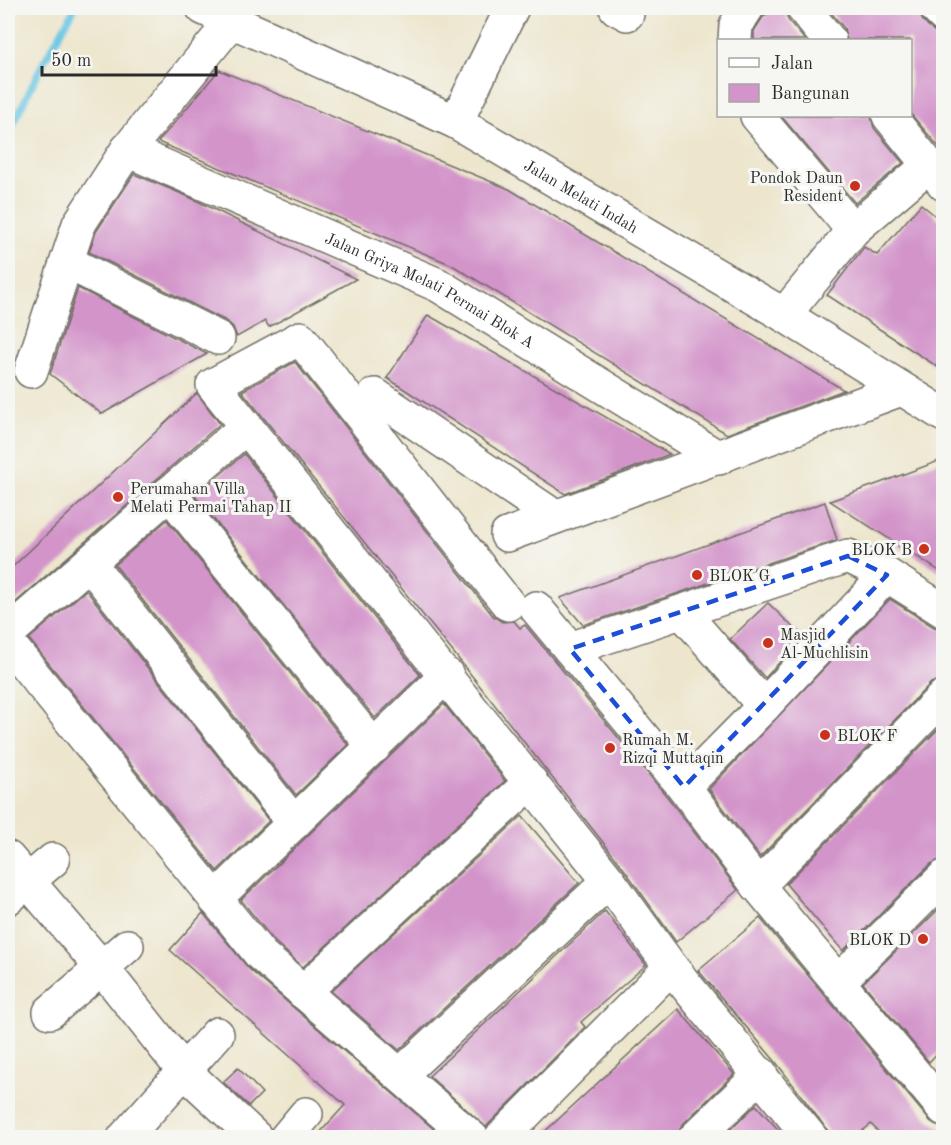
<svg xmlns="http://www.w3.org/2000/svg" width="951" height="1145" font-family="'Old Standard TT',serif">
<style>
.lines{fill:none;stroke-linecap:round;stroke-linejoin:round}
.stream{stroke:#65c5e3;stroke-width:7}
.building{fill:#d394ca}
.minor-casing{stroke:#6f6c64;stroke-width:36}
.major-casing{stroke:#6f6c64;stroke-width:36}
.minor{stroke:#fff;stroke-width:33}
.major{stroke:#fff;stroke-width:33}
.marked{fill:none;stroke:#1d4ed8;stroke-width:4.5;stroke-dasharray:12 8;stroke-linejoin:round}
.poi-dot{fill:#c8321e;stroke:#f6f6f2;stroke-width:2}
.labels{text-anchor:middle;stroke-width:6;stroke-linejoin:round;paint-order:stroke}
.poi-label{font-size:16px;fill:#2b2b2b;stroke:#f6f6f2;text-anchor:start}
.street-label{font-size:16px;fill:#2b2b2b;stroke:#f6f6f2}
</style>
<rect width="100%" height="100%" fill="#f6f6f2"/>
<filter id="ink" filterUnits="userSpaceOnUse"><feTurbulence type="fractalNoise" baseFrequency=".0167" numOctaves="2"/><feDisplacementMap in="SourceGraphic" scale="12" xChannelSelector="R" yChannelSelector="G"/><feConvolveMatrix kernelMatrix="1 2 1 2 8 2 1 2 1" color-interpolation-filters="sRGB"/></filter>
<filter id="wash" filterUnits="userSpaceOnUse"><feTurbulence type="fractalNoise" baseFrequency=".008" numOctaves="4" result="noise"/><feDisplacementMap in="SourceGraphic" scale="24" xChannelSelector="R" yChannelSelector="G"/><feGaussianBlur stdDeviation="1.35" result="paint"/><feColorMatrix in="noise" values="0 0 0 0 0 0 0 0 0 0 0 0 0 0 0 0 0 1.4 0 .05"/><feComposite in="paint" operator="in"/></filter>
<g filter="url(#wash)">
<rect width="100%" height="100%" fill="#ede6cd"/>
<g class="lines">
<path class="stream" d="M8 135 43 63 75 8"/>
</g>
<g id="blocks">
<g class="building">
<path d="M777 8H785L788 20 805 40H754V31L763 17Z"/>
<path d="M827 8H917L923 21 944 40V153L910 113V40H847L844 28Z"/>
<path d="M219 70 509 189 844 390 727 434 452 265 158 142Z"/>
<path d="M781 116H871L874 128 903 163 855 203Z"/>
<path d="M134 174 187 196 356 279 269 327 265 321 237 337 233 327 226 321 89 252 96 232Z"/>
<path d="M921 204 944 223V371L827 295 864 247 877 255Z"/>
<path d="M78 288 207 354 102 414 50 374Z"/>
<path d="M428 315 670 454 565 494 387 378Z"/>
<path d="M295 362 493 616 502 622 514 621 520 628 525 625 669 799 738 890 676 942 624 869 461 662 242 391Z"/>
<path d="M197 393 220 424 8 609V571Z"/>
<path d="M244 454 420 675 375 718 195 496Z"/>
<path d="M944 459V574L830 501 880 483Z"/>
<path d="M825 502 837 540 583 625 560 598Z"/>
<path d="M167 520 348 745 296 795 115 565Z"/>
<path d="M86 590 269 821 217 871 29 639Z"/>
<path d="M890 599 934 627 944 630V678L931 683 760 857 709 789Z"/>
<path d="M768 603 803 637 765 678 730 639Z"/>
<path d="M444 704 505 781 303 967 275 942 241 900Z"/>
<path d="M944 723V859L931 864 843 951 786 884Z"/>
<path d="M522 816 579 883 399 1050 331 991Z"/>
<path d="M944 904V1046L929 1062 863 983Z"/>
<path d="M605 911 646 965 581 1022 585 1027 486 1127 429 1076Z"/>
<path d="M203 913 249 969 443 1137H383L374 1130 367 1137H316L345 1105 170 950Z"/>
<path d="M760 918 930 1121 939 1127 944 1137H883L871 1124 855 1137H833L828 1131 775 1061 698 970Z"/>
<path d="M678 1009 734 1074 682 1125 677 1137H539Z"/>
<path d="M238 1068 262 1093 249 1106 223 1082Z"/>
<path d="M756 1105 785 1137H722Z"/>
</g>
</g>
</g>
<g filter="url(#ink)">
<use href="#blocks" fill-opacity="0" stroke="#6f6c64" stroke-width="1.5"/>
<g class="lines">
<defs>
<g id="minor">
<path d="M616 8 627 14"/>
<path d="M803 8 829 40"/>
<path d="M936 8 944 16"/>
<path d="M735 40 736 25 747 8"/>
<path d="M757 116 853 230"/>
<path d="M889 116 944 184"/>
<path d="M456 122 512 8"/>
<path id="s1" d="M127 150 438 285 719 458"/>
<path d="M67 262 218 338"/>
<path d="M784 315 853 230 929 165"/>
<path d="M31 371 79 224 127 150 232 21"/>
<path d="M375 395 555 517"/>
<path d="M169 493 374 747"/>
<path d="M507 535 901 389"/>
<path d="M89 563 294 823"/>
<path d="M508 604 300 338 213 385 609 881 671 967 811 1138"/>
<path d="M536 608 684 787 758 886 944 1109"/>
<path d="M683 613 764 706"/>
<path d="M8 633 246 427"/>
<path d="M8 643 261 955 472 1138"/>
<path d="M570 649 848 556 887 575 944 611"/>
<path d="M684 787 764 706 887 575"/>
<path d="M8 858 102 968 183 1070 256 1138"/>
<path d="M758 886 944 696"/>
<path d="M8 898 53 860"/>
<path d="M215 899 447 675"/>
<path d="M839 981 944 877"/>
<path d="M303 992 531 782"/>
<path d="M50 1012 127 946"/>
<path d="M400 1075 609 881"/>
<path d="M124 1138 217 1034"/>
<path d="M286 1138 306 1114"/>
<path d="M501 1138 671 967"/>
<path d="M695 1138 761 1074"/>
</g>
<g id="major">
<path id="s2" d="M203 8 456 122 784 315 944 415"/>
</g>
</defs>
<use href="#minor" class="minor-casing"/>
<use href="#major" class="major-casing"/>
<use href="#minor" class="minor"/>
<use href="#major" class="major"/>
</g>
</g>
<path class="marked" d="M848 556 887 575 684 787 570 649Z"/>
<g class="poi-dot">
<circle cx="855" cy="186" r="6"/>
<circle cx="118" cy="497" r="6"/>
<circle cx="924" cy="549" r="6"/>
<circle cx="697" cy="575" r="6"/>
<circle cx="768" cy="643" r="6"/>
<circle cx="825" cy="735" r="6"/>
<circle cx="610" cy="748" r="6"/>
<circle cx="923" cy="939" r="6"/>
</g>
<g class="labels">
<g class="poi-label">
<text x="843" y="183" text-anchor="end">Pondok Daun<tspan x="843" dy="18">Resident</tspan></text>
<text x="130" y="494">Perumahan Villa<tspan x="130" dy="18">Melati Permai Tahap II</tspan></text>
<text x="912" y="555" text-anchor="end">BLOK B</text>
<text x="709" y="581">BLOK G</text>
<text x="780" y="640">Masjid<tspan x="780" dy="18">Al-Muchlisin</tspan></text>
<text x="837" y="741">BLOK F</text>
<text x="622" y="745">Rumah M.<tspan x="622" dy="18">Rizqi Muttaqin</tspan></text>
<text x="911" y="945" text-anchor="end">BLOK D</text>
</g>
<g class="street-label">
<text dy="6" stroke="none"><textPath href="#s2" startOffset="423">Jalan Melati Indah</textPath></text>
<text dy="6" stroke="none"><textPath href="#s1" startOffset="334">Jalan Griya Melati Permai Blok A</textPath></text>
</g>
</g>
<rect width="951" height="1145" fill="none" stroke="#f6f6f2" stroke-width="30"/>
<rect x="717" y="39" width="195" height="78" fill="#f6f6f2" stroke="#a5a5a2" stroke-width="1.5"/>
<rect x="729" y="58" width="30" height="9" fill="#ffffff" stroke="#a5a5a2" stroke-width="1.5"/>
<text x="771" y="69" font-size="18" fill="#2b2b2b">Jalan</text>
<rect x="729" y="84" width="30" height="18" fill="#d394ca" stroke="#a5a5a2" stroke-width="1.5"/>
<text x="771" y="99" font-size="18" fill="#2b2b2b">Bangunan</text>
<path d="M42 66v9h174v-9" fill="none" stroke="#2b2b2b" stroke-width="3"/>
<text x="51" y="66" font-size="18" fill="#2b2b2b" stroke="#f6f6f2" stroke-width="4.5" paint-order="stroke">50 m</text>
</svg>
